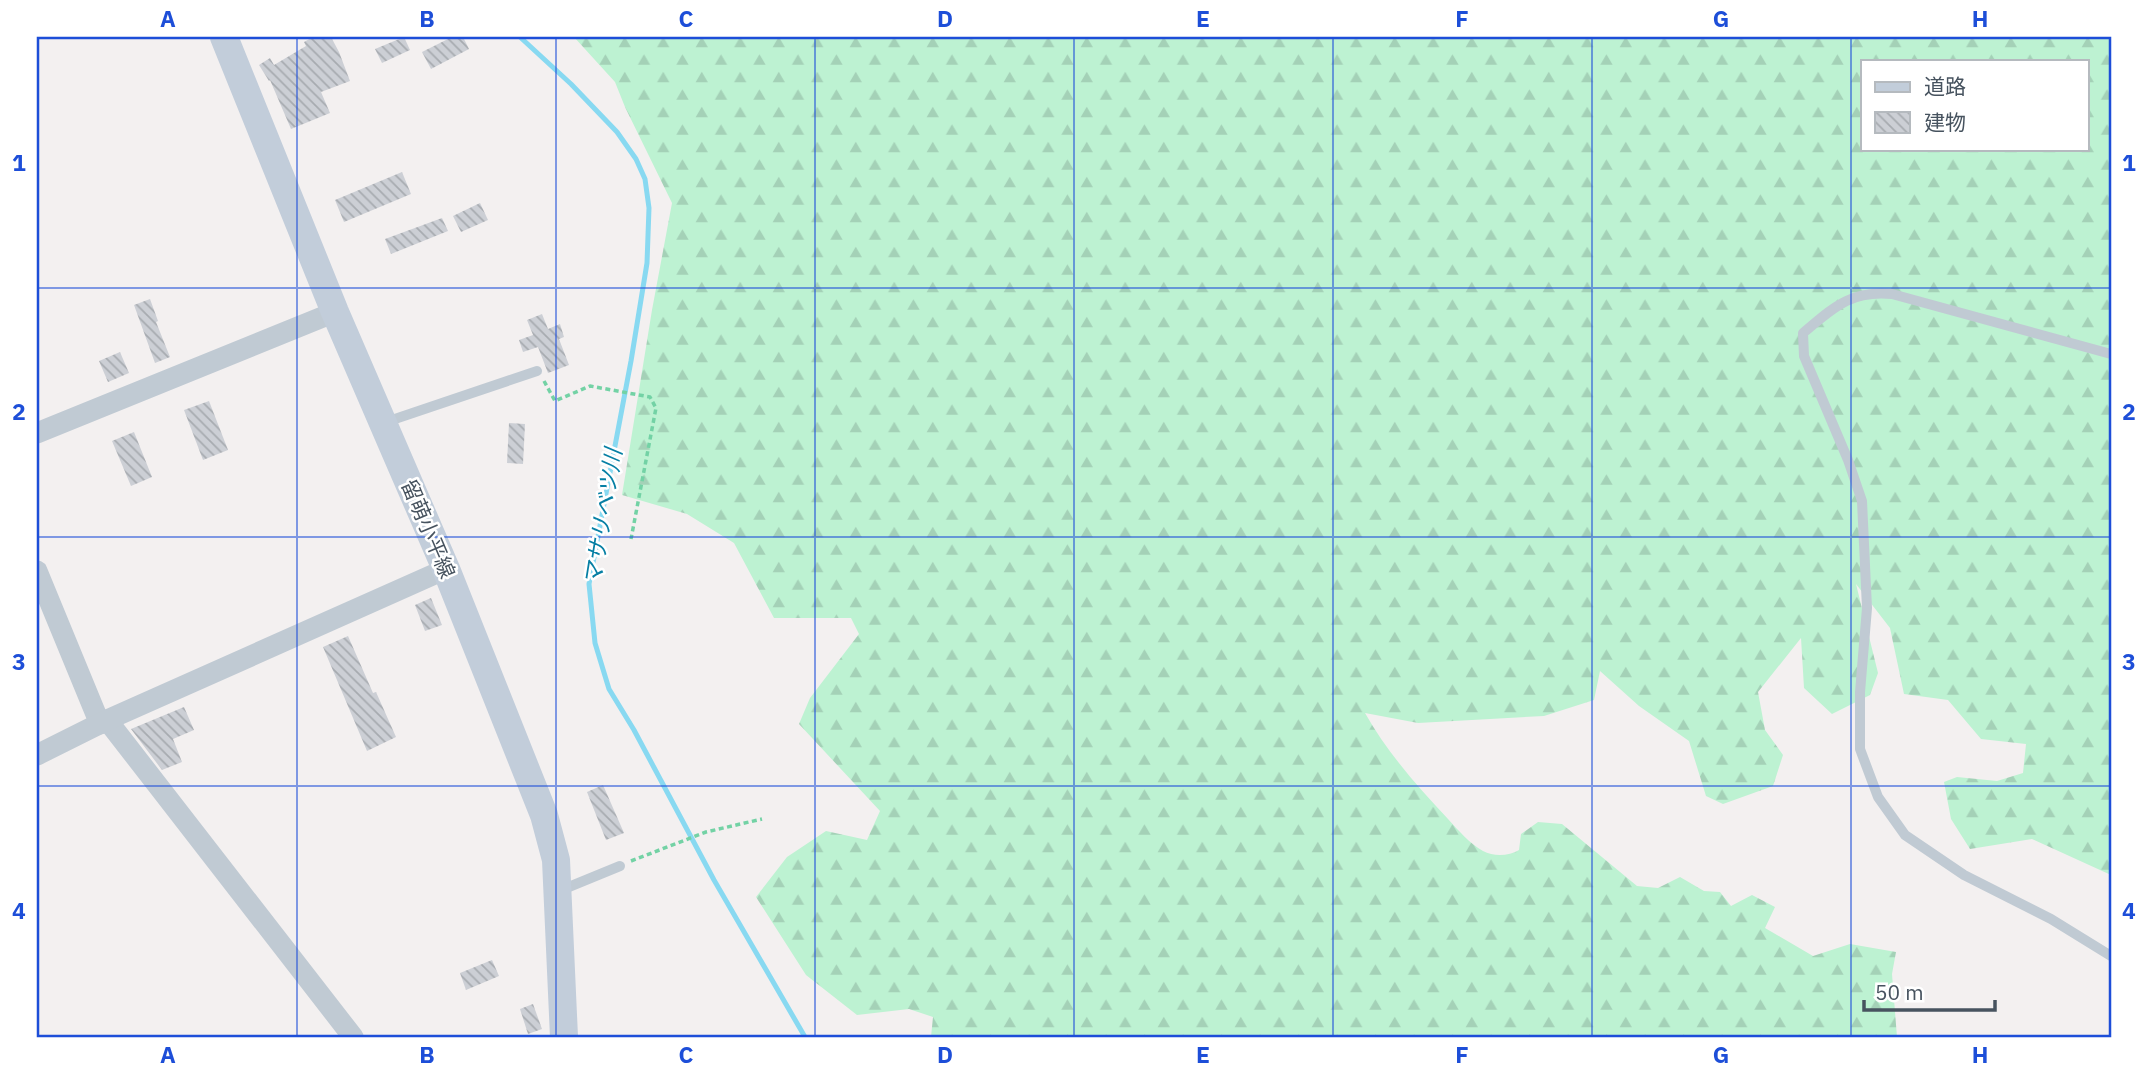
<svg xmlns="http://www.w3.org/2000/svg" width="2148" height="1074" font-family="'IBM Plex Sans','Noto Sans JP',sans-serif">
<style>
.forest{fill:url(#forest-firs);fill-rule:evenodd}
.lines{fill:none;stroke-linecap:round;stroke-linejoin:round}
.stream{stroke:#88d9f1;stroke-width:5}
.building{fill:url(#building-back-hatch)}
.path{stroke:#73d2a5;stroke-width:3.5;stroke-dasharray:5 3.5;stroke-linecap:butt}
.lane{stroke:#c0cad3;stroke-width:10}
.street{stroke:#c0cad3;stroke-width:21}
.secondary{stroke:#c2cdda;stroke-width:28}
.grid{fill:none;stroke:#1d4ed8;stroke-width:2;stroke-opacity:0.55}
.labels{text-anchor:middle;stroke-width:5;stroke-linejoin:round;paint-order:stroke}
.street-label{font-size:21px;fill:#47535f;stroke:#fff}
.water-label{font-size:23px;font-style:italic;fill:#067fa4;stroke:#fff}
.neatline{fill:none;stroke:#1d4ed8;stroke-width:2.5}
.grid-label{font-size:23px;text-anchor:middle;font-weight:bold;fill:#1d4ed8}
</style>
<defs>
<pattern id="forest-firs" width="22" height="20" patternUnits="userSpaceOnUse" patternTransform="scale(1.75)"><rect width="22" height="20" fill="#bdf2d2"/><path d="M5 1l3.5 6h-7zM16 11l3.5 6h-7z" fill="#a4d1b7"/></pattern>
<pattern id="building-back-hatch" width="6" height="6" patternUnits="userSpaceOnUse" patternTransform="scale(1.75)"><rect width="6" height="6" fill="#cccfd5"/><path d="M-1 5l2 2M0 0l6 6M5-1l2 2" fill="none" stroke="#a7abb0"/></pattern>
</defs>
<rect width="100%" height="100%" fill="#f3f0f0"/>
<path class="forest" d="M574 37H2111V875L2032 839 1970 849 1951 819 1944 782 1957 777 1997 781 2023 773 2026 744 1981 739 1948 700 1904 694 1890 628 1856 584 1878 673 1870 695 1832 714 1804 688 1801 638 1758 692 1765 730 1783 755 1773 786 1723 804 1706 796 1689 741 1639 706 1600 671 1594 700 1544 716 1418 723 1365 713C1387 752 1417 786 1448 819 1458 830 1470 844 1483 851 1494 857 1509 856 1519 850L1521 834 1538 822 1562 824 1637 886 1658 888 1680 877 1704 891 1720 892 1731 906 1752 895 1775 907 1765 928 1813 956 1850 944 1896 952 1892 974 1897 1037H931L933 1017 909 1009 857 1015 806 975 756 897 787 857 826 831 867 840 880 811 799 724 810 698 859 634 851 618H774L734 543 687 514 622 495 652 310 672 203 625 107 615 82ZM1863 61H2087V149H1863Z"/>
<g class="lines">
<path class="stream" d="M520 37 571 84 617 132 636 159 645 179 649 208 647 263 631 361 589 584 595 643 609 689 634 730 714 880 805 1037"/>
</g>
<g class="building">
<path d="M313 37H331L339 52 350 81 321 92 330 113 291 129 270 80 269 81 259 65 270 58 274 65 306 46 304 42Z"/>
<path d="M404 37 410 50 382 63 375 49Z"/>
<path d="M452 37H463L469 49 431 69 422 52Z"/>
<path d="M402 172 411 194 344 222 335 200Z"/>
<path d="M480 203 488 220 461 232 453 216Z"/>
<path d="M442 218 448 231 391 254 385 239Z"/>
<path d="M150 299 158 321 156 322 170 357 155 363 134 305Z"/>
<path d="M542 314 548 329 560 324 564 337 559 339 569 365 548 373 538 347 523 352 519 340 533 335 527 320Z"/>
<path d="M120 352 129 373 108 382 99 361Z"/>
<path d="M209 401 228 450 203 460 184 410Z"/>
<path d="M509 423 525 424 523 464 507 463Z"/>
<path d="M134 432 152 477 131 486 112 441Z"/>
<path d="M431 598 442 625 425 631 415 605Z"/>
<path d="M348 636 373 693 376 692 396 737 367 751 323 647Z"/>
<path d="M184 707 194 730 173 739 182 762 162 770 131 729Z"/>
<path d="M603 785 624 833 606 840 587 792Z"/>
<path d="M492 960 499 976 466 990 460 973Z"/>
<path d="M533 1004 542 1029 528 1034 520 1009Z"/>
</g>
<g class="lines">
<g class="path">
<path d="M544 381 555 401 590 386 650 397 656 408 631 539"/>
<path d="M631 861 706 832 762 819"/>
</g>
<g class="lane">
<path d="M2111 354 1892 294C1850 290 1833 308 1803 333L1804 356 1848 460 1862 501 1867 608 1860 692V749L1878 797 1905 835 1964 875 2051 919 2111 956"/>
<path d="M383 423 537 371"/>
<path d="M559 891 620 866"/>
</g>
<g class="street">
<path d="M37 433 335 312"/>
<path d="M37 571 100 724"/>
<path d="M107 720 353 1037"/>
<path d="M37 755 107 720 446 569"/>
</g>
<path class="secondary" d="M224 37 335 312 446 569 544 815 556 860 564 1037"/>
</g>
<path class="grid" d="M297 37V1037M556 37V1037M815 37V1037M1074 37V1037M1333 37V1037M1592 37V1037M1851 37V1037M37 288H2111M37 537H2111M37 786H2111"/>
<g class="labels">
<g class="street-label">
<text transform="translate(428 529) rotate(67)" y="7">留萌小平線</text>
</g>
<g class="water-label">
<text transform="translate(603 517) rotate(-81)" y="8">マサリベツ川</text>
</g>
</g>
<rect width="2148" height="1074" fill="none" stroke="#ffffff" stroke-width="77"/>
<rect x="1861" y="60" width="228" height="91" fill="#ffffff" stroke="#b5babf" stroke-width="2"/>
<rect x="1875" y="82" width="35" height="10" fill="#c2cdda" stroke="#b5babf" stroke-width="2"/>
<text x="1924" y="94" font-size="21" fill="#47535f">道路</text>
<rect x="1875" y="112" width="35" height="21" fill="url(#building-back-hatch)" stroke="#b5babf" stroke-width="2"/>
<text x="1924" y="130" font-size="21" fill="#47535f">建物</text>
<path d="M1864 1000v10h131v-10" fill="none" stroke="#47535f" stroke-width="3.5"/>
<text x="1875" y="1000" font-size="21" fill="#47535f" stroke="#ffffff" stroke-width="5" paint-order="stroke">50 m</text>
<rect x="38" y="38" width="2072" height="998" class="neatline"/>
<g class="grid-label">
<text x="168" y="27">A</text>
<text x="427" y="27">B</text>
<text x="686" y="27">C</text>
<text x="945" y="27">D</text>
<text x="1203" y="27">E</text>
<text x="1462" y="27">F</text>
<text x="1721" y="27">G</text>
<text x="1980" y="27">H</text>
<text x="19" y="171">1</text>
<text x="2129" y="171">1</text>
<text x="19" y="420">2</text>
<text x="2129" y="420">2</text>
<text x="19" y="670">3</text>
<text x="2129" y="670">3</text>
<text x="19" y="919">4</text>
<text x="2129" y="919">4</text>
<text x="168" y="1063">A</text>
<text x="427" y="1063">B</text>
<text x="686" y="1063">C</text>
<text x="945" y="1063">D</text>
<text x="1203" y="1063">E</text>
<text x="1462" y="1063">F</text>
<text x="1721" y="1063">G</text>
<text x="1980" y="1063">H</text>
</g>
</svg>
